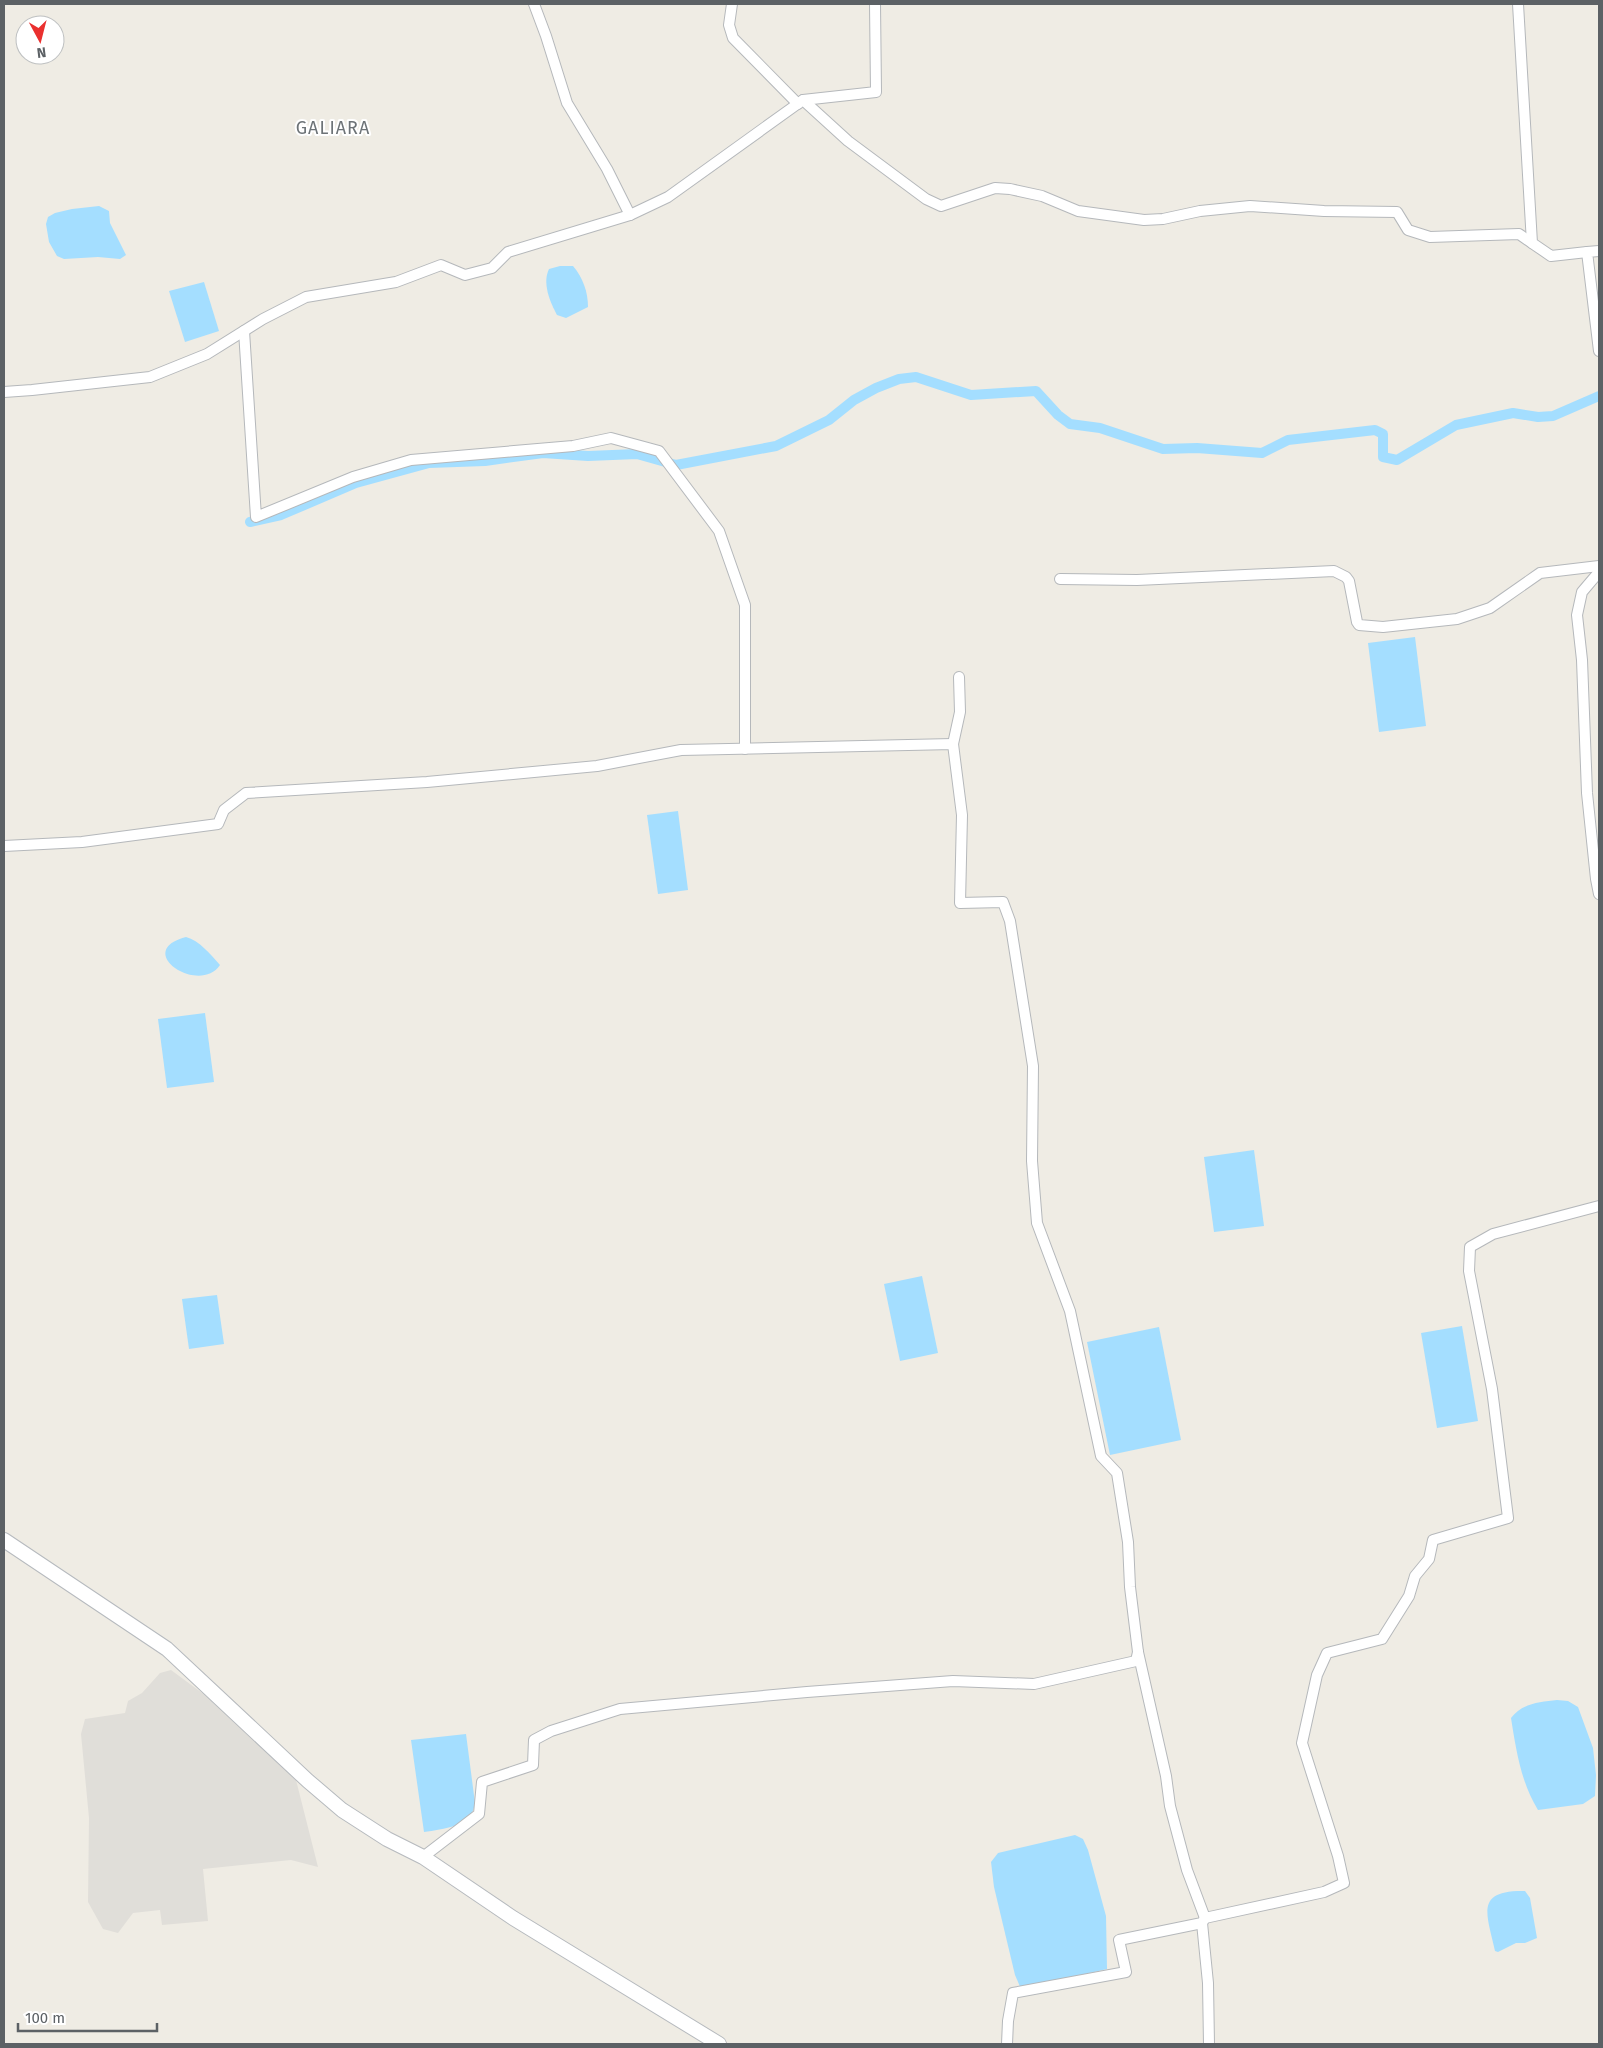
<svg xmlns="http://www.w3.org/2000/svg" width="1603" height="2048" font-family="'Fira Sans',sans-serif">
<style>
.industrial{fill:#e0ded9}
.water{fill:#a4deff}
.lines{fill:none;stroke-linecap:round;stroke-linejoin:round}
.canal{stroke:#a4deff;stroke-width:10}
.street-casing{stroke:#b5b8bb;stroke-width:12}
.secondary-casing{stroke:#b6babe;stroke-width:16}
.street{stroke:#fff;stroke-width:10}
.secondary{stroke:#fff;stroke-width:14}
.labels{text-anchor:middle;stroke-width:4;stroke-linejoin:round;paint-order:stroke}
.quarter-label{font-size:18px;letter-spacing:1px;fill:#6d7377;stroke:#fff}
</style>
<rect width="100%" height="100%" fill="#efece4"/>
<path class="industrial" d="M171 1670 236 1718 296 1780 318 1867 291 1860 203 1869 208 1921 162 1925 160 1910 133 1913 118 1933 103 1929 88 1902 89 1818 81 1734 85 1719 125 1713 128 1701 142 1693 160 1673Z"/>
<g class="water">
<path d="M99 206 109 211 110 223 126 255 120 259 98 257 64 259 57 256 49 242 46 224 48 217 55 213 72 209Z"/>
<path d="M560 266H573C583 278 588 292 588 307L566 318 557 315C550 302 542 283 549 269Z"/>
<path d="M204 282 219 331 185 342 169 291Z"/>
<path d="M1415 637 1426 726 1379 732 1368 643Z"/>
<path d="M678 811 688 890 658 894 647 815Z"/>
<path d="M186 937C199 940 211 955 220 965 199 996 132 951 186 937Z"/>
<path d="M205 1013 214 1082 167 1088 158 1019Z"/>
<path d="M1254 1150 1264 1226 1214 1232 1204 1157Z"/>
<path d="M922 1276 938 1353 900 1361 884 1284Z"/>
<path d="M217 1295 224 1344 189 1349 182 1299Z"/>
<path d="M1462 1326 1478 1421 1437 1428 1421 1333Z"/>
<path d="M1159 1327 1181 1440 1110 1455 1087 1342Z"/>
<path d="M1557 1700 1568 1701 1578 1707 1593 1748 1596 1775 1595 1796 1583 1804 1538 1810C1521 1783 1516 1749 1511 1718 1522 1703 1540 1702 1557 1700Z"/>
<path d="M466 1734 475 1803C472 1827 443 1829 424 1832L411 1740Z"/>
<path d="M1075 1835 1083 1839 1088 1850 1106 1916 1107 1969 1021 1989 1015 1975 994 1887 991 1862 998 1853Z"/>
<path d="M1525 1891 1530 1898 1537 1938 1525 1943H1516L1498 1952 1495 1951C1487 1914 1474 1890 1525 1891Z"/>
</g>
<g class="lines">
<path class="canal" d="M250 522 281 515 356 483 429 463 485 461 543 453 588 456 637 454 676 465 776 446 829 420 854 400 876 388 899 379 916 377 971 395 1036 391 1058 415 1070 424 1100 428 1163 449 1197 448 1262 453 1288 440 1375 430 1383 434V457L1397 460 1456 425 1513 413 1538 417 1553 416 1599 396"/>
<defs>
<g id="street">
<path d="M534 4 546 36 567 103 607 169 630 215"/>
<path d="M732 4 729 25 733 38 798 104"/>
<path d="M1518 4 1532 243 1551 256 1587 252"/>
<path d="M803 100 848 141 926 199 941 206 995 188 1010 189 1042 196 1078 211 1144 220 1163 219 1200 211 1250 206 1324 211 1397 212 1408 230 1430 237 1519 234 1532 243"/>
<path d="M1599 251 1587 252 1599 351"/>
<path d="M244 331 256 517 353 477 411 460 573 446 611 438 659 451 719 531 745 605V749"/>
<path d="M4 392 32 390 150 377 207 354 263 319 306 297 396 282 441 265 465 275 492 268 508 252 630 215 668 197 803 100 876 92 875 4"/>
<path d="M1599 572 1582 592 1577 615 1582 660 1587 793 1596 879 1599 894"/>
<path d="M1060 579 1137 580 1334 571 1346 577 1349 581 1357 622 1359 625 1383 627 1457 619 1490 608 1540 573 1599 566"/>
<path d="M953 744 960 712 959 677"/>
<path d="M4 846 82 842 218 824 224 810 246 793 427 782 597 766 681 750 953 744 962 815 960 903 1003 902 1010 921 1033 1066 1032 1161 1037 1223 1070 1311 1101 1456 1117 1473 1128 1542 1130 1587 1138 1652 1166 1776 1170 1806 1187 1870 1205 1918 1324 1892 1344 1883 1338 1856 1302 1743 1317 1675 1327 1653 1382 1639 1409 1596 1415 1576 1429 1559 1433 1540 1508 1518 1492 1389 1469 1271 1470 1247 1493 1234 1599 1206"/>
<path d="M423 1857 479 1814 482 1782 533 1765 534 1740 551 1731 620 1709 807 1692 953 1681 1034 1684 1136 1661 1138 1652"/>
<path d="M1202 1923 1208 1983 1209 2044"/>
<path d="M1007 2044 1008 2021 1013 1993 1126 1972 1119 1940 1202 1923 1205 1918"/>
</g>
<path id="secondary" d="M4 1540 167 1649 308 1781 342 1810 387 1839 423 1857 513 1918 719 2044"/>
</defs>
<use href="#street" class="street-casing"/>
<use href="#secondary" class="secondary-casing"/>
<use href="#street" class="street"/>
<use href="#secondary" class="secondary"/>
</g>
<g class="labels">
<g class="quarter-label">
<text x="333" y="134">GALIARA</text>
</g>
</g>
<rect width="1603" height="2048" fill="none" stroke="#5c6165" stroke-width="10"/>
<g transform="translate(40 40) rotate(173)"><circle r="24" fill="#ffffff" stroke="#bec0c1"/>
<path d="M0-4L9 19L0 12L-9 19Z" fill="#ea302f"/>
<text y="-8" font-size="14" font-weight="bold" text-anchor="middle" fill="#5c6165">N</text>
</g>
<path d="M18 2023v8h139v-8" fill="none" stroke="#5c6165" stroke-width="2.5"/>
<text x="25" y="2023" font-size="15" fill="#5c6165" stroke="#ffffff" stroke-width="4" paint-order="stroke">100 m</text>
</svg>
